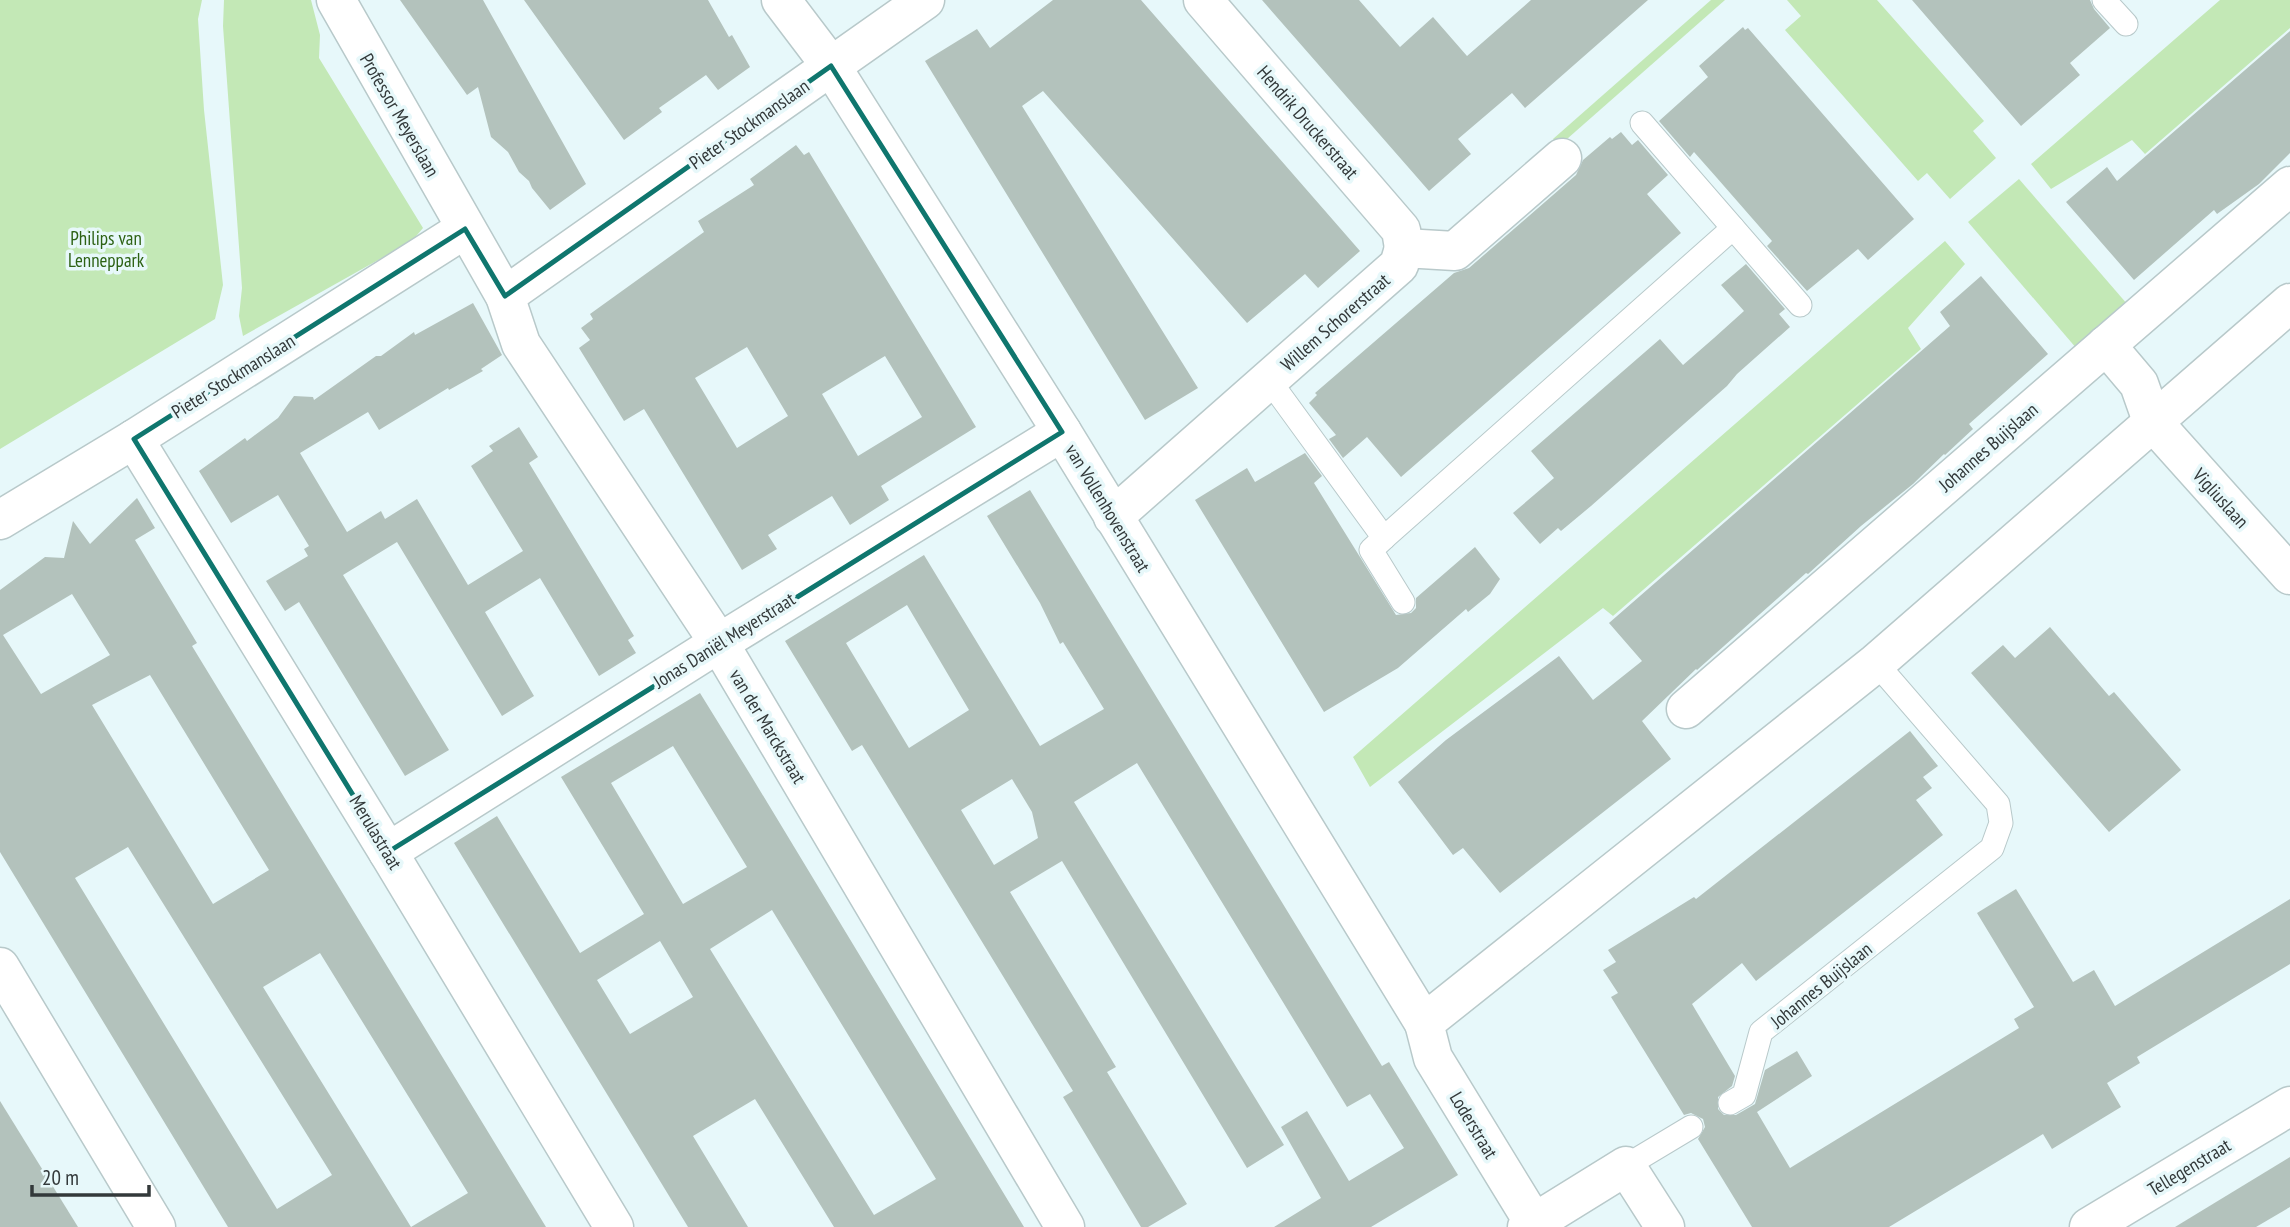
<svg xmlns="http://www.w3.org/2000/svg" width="2290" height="1227" font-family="'PT Sans Narrow',sans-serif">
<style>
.green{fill:#c3e8b6}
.building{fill:#b3c2bc;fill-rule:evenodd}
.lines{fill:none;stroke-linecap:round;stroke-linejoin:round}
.lane-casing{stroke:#b8c9ca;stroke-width:25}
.street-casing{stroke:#b8c9ca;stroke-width:41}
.secondary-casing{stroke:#b8c9ca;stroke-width:41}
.lane{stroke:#fff;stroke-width:23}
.street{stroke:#fff;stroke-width:38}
.secondary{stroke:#fff;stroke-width:38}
.marked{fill:none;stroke:#0f766e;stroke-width:5;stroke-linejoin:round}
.labels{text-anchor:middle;stroke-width:7;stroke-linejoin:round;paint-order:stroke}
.street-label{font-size:19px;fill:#33393a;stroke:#e7f8fa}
.park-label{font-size:19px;fill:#2d6214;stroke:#e7f8fa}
</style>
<rect width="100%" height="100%" fill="#e7f8fa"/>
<g class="green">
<path d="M0 0H202L198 19 204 110 223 285 215 319 0 449Z"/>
<path d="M224 0H311L320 35 319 58 423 228 412 241 243 336 239 316 242 288 223 26Z"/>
<path d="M1711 0H1725L1559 146 1553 139Z"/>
<path d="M1787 0H1877L1984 121 1973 131 1996 158 1950 199 1927 173 1918 181 1785 30 1801 16Z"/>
<path d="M2220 0H2290V28L2145 154 2132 140 2051 189 2031 164Z"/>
<path d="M2019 179 2128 305 2077 349 1968 222Z"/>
<path d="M1945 241 1965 264 1908 328 1921 349 1613 616 1603 608 1370 787 1353 757Z"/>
</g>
<g class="building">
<path d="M400 0H483L586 184 550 210 532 188 529 181 519 172 508 152 491 137 478 87 467 95Z"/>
<path d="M524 0H708L729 37 732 35 750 67 718 90 706 75 659 108 662 112 624 140Z"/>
<path d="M1053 0H1141L1360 251 1318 288 1305 274 1247 323 1043 91 1022 106 1198 388 1145 420 925 61 977 29 990 48Z"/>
<path d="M1262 0H1359L1400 47 1433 17 1467 56 1531 0H1648L1525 108 1512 93 1458 139 1471 154 1429 191Z"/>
<path d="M1912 0H2090L2094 9 2110 28 2070 63 2080 75 2021 126Z"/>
<path d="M1743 27 1745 30 1748 28 1914 219 1868 260 1858 249 1807 291 1767 246 1772 241 1717 178 1694 152 1690 157 1659 121 1708 77 1699 66Z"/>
<path d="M2290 31V153L2259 184 2217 214 2214 210 2134 280 2066 202 2107 167 2117 181Z"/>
<path d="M1621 132 1632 145 1638 140 1668 175 1647 194 1681 233 1401 477 1367 437 1343 458 1329 439 1336 435 1309 403 1317 395 1315 393 1454 273 1469 268 1576 175 1583 160 1610 137 1612 139Z"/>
<path d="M796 145 804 155 809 152 976 427 881 486 889 500 850 525 832 496 768 535 777 549 742 570 644 409 624 421 579 348 590 340 581 328 593 319 590 314 704 232 698 221 754 185 750 179ZM747 347 788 416 737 448 695 378ZM885 356 922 417 858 456 822 394Z"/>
<path d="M1746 264 1785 309 1779 314 1790 327 1737 374 1727 386 1591 506 1561 531 1558 528 1540 544 1513 513 1554 478 1531 451 1660 339 1683 365 1714 338 1744 311 1721 285Z"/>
<path d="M1981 276 2048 354 1969 424 1973 429 1945 455 1944 454 1913 484 1861 526 1808 574 1806 573 1697 670 1696 669 1642 721 1671 759 1500 893 1463 848 1453 855 1398 782 1446 740 1559 656 1593 700 1642 661 1609 623 1950 326 1940 312Z"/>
<path d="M473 303 502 355 481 369 483 371 449 390 448 388 379 430 368 412 300 453 347 532 381 511 385 519 417 499 468 585 523 551 471 466 493 451 489 446 519 427 538 457 529 463 634 636 628 640 636 653 599 676 540 578 485 612 534 696 502 716 397 542 343 575 449 750 405 776 299 602 285 611 266 581 308 556 304 549 309 546 278 495 231 523 199 471 245 438 247 441 278 418 294 396 313 397 314 400 376 356H381L414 332 415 335Z"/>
<path d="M1305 453 1322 476 1314 483 1396 615 1411 613 1416 608V598L1475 547 1500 579 1490 594 1468 612 1466 609 1398 668 1324 712 1195 500 1247 468 1255 482Z"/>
<path d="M1030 490 1382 1066 1389 1062 1458 1175 1371 1227H1274L1321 1198 1281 1127 1307 1111 1349 1181 1404 1148 1370 1094 1347 1107 1137 763 1074 802 1284 1145 1247 1168 1062 861 1010 892 1116 1067 1107 1072 1187 1204 1148 1227H1141L1063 1097 1073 1091 862 745 852 751 785 641 924 555 1040 746 1104 709 1063 642 1060 644 1040 603 987 516ZM907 605 969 710 909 748 846 643ZM1012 779 1032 812 1038 838 994 865 961 810Z"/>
<path d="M137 498 155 528 135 540 197 643 192 646 546 1227H228L0 852V590L45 557 64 558 73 521 90 544ZM72 594 110 655 41 694 3 635ZM150 675 269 870 213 904 92 705ZM128 847 332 1175 277 1209 75 878ZM320 953 468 1193 411 1227 263 987Z"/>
<path d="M2050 627 2109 696 2114 692 2181 770 2109 832 1971 673 2003 645 2015 658Z"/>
<path d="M700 693 750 774 1024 1227H834L755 1099 693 1136 748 1227H688L454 843 497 816 580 953 644 914 561 777ZM673 746 747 867 683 904 611 783ZM772 910 936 1179 874 1215 710 949ZM660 941 693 997 630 1034 597 980Z"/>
<path d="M1910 731 1938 766 1923 777 1932 788 1916 800 1943 835 1756 981 1742 963 1692 1004 1735 1076 1732 1086 1718 1097V1109L1724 1115H1736L1755 1104 1765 1070 1797 1051 1812 1076 1757 1112 1790 1168 2019 1028 2014 1019 2034 1007 1977 913 2016 889 2073 982 2094 970 2115 1006 2290 899V964L2137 1057 2140 1063 2107 1083 2121 1107 2052 1149 2043 1134 1889 1227H1752L1698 1139 1705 1127 1703 1119 1691 1113 1684 1115 1611 997 1618 993 1603 970 1616 962 1608 950 1694 897 1696 899Z"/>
<path d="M0 1101 78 1227H0Z"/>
<path d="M2290 1157V1207L2256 1227H2175Z"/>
</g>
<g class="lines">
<defs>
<g id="lane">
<path d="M2104 0 2126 24"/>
<path d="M1642 123 1800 305"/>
<path d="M1269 380 1384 538 1371 550 1403 602"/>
<path d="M1384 538 1733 228"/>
<path d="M1730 1103 1744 1095 1761 1032 1992 848 2001 823 1998 804 1876 663"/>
<path d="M1626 1166 1691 1127"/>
</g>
<g id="street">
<path d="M336 0 505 296 521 344 719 643 1065 1227"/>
<path d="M781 0 831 66 1062 432 1424 1023"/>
<path d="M1203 0 1401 230 1404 248"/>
<path d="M505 296 925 0"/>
<path d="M2106 345 2139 384 2152 421 2290 575"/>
<path d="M134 439 388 852 614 1227"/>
<path d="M1113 517 1399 265 1404 248 1455 251 1562 158"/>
<path d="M0 520 134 439 465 229"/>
<path d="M1686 709 2290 186"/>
<path d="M388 852 719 643 1062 432"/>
<path d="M0 967 156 1227"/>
<path d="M1534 1223 1626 1166 1665 1227"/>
<path d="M2089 1227 2290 1106"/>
</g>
<path id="secondary" d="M1527 1227 1534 1223 1433 1058 1424 1023 1876 663 2290 303"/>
</defs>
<use href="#lane" class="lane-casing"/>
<use href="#street" class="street-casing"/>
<use href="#secondary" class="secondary-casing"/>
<use href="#lane" class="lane"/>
<use href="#street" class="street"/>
<use href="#secondary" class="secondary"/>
</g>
<path class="marked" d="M831 66 1062 432 388 852 134 439 465 229 505 296Z"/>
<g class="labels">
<g class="street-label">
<text transform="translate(400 115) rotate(60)" y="7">Professor Meyerslaan</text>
<text transform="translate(1308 122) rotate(49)" y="7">Hendrik Druckerstraat</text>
<text transform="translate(749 124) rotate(-35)" y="7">Pieter Stockmanslaan</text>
<text transform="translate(1335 322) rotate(-41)" y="7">Willem Schorerstraat</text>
<text transform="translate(233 376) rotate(-32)" y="7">Pieter Stockmanslaan</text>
<text transform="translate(1988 447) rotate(-41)" y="7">Johannes Buijslaan</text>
<text transform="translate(2221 498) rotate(48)" y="7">Vigliuslaan</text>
<text transform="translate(1108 508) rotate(59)" y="7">van Vollenhovenstraat</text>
<text transform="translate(724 640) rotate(-32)" y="7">Jonas Daniël Meyerstraat</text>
<text transform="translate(768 726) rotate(59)" y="7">van der Marckstraat</text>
<text transform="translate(376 832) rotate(59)" y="7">Merulastraat</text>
<text transform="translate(1821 985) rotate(-39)" y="7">Johannes Buijslaan</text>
<text transform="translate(1474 1125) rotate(59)" y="7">Loderstraat</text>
<text transform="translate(2189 1167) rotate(-31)" y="7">Tellegenstraat</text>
</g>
<g class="park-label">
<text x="106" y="245">Philips van<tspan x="106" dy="22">Lenneppark</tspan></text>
</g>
</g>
<path d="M32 1185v10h117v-10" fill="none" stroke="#33393a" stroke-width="3.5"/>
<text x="42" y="1185" font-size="21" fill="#33393a" stroke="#e7f8fa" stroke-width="5" paint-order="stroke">20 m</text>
</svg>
